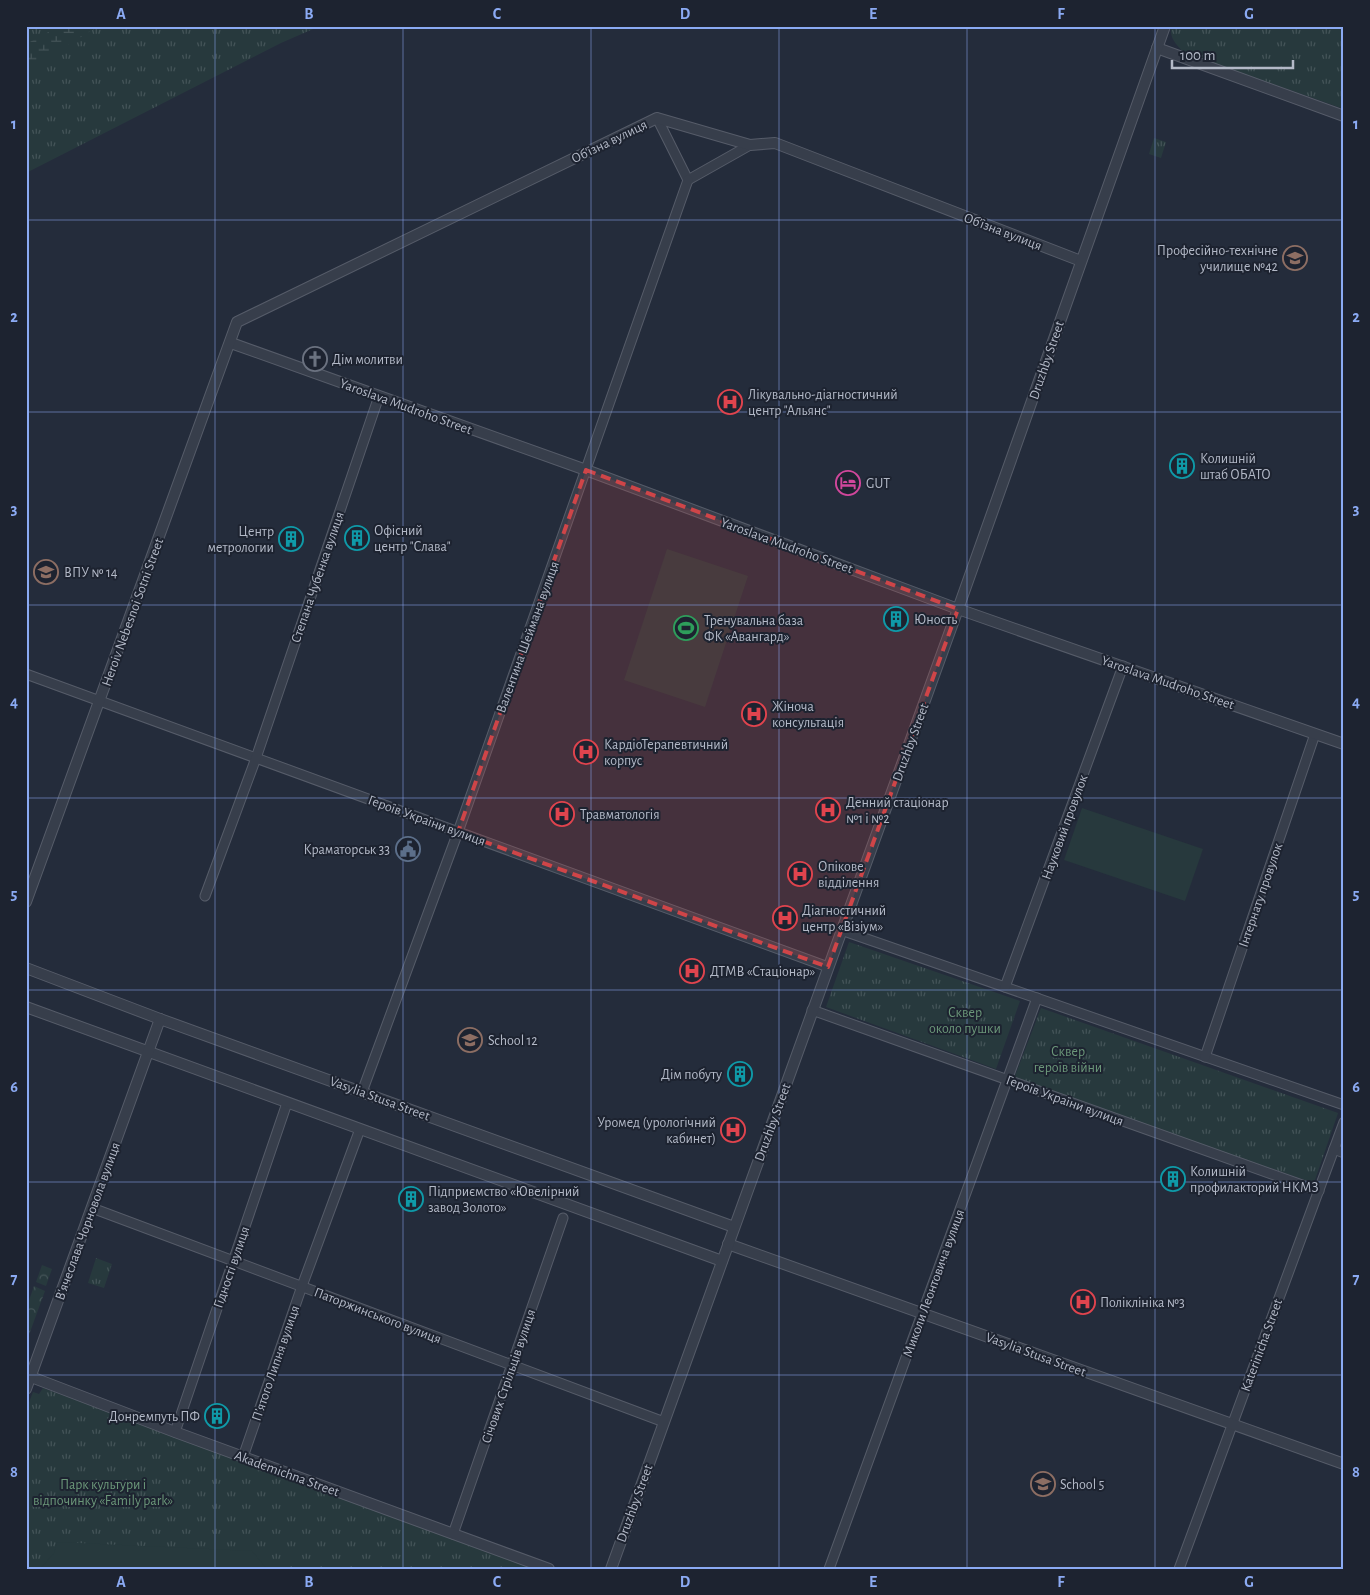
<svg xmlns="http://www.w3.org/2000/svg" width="1370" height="1595" font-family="'Alegreya Sans',sans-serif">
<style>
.grass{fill:url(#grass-tufts)}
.forest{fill:url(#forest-crowns)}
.wetland{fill:url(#wetland-marsh)}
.garden{fill:#27393d}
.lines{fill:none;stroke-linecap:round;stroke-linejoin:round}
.minor-casing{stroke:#565c69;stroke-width:11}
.tertiary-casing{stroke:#565c69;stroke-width:12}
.minor{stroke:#373e4b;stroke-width:9}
.tertiary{stroke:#373e4b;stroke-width:10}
.marked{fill:#cf4548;fill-opacity:0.2;stroke:#cf4548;stroke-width:4;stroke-dasharray:10 6;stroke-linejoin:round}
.grid{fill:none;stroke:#8baaf3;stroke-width:1;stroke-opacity:0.55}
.labels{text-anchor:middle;stroke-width:4;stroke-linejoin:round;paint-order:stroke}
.street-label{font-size:14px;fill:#b3b9c7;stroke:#1d2330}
.poi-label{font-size:14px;fill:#b3b9c7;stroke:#1d2330;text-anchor:start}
.park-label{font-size:14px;fill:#6b9779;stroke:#1d2330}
.neatline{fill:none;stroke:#8baaf3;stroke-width:2}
.grid-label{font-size:16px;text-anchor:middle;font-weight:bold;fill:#8baaf3}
</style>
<defs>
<pattern id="grass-tufts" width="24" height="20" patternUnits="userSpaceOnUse" patternTransform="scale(1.25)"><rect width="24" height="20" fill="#27393d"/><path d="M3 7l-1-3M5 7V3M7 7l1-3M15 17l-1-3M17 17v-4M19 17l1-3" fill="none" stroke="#445458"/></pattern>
<pattern id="forest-crowns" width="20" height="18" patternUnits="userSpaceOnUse" patternTransform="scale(1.25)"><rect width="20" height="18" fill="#27393d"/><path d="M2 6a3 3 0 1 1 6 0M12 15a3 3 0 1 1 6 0" fill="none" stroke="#445458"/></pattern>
<pattern id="wetland-marsh" width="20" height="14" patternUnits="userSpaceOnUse" patternTransform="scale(1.25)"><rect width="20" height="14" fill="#27393d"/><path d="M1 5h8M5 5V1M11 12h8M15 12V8" fill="none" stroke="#445458"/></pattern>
</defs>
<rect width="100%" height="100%" fill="#242c3b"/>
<g class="grass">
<path d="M26 26H320L281 43 26 173Z"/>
<path d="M1172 26H1344V109L1184 53C1177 45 1168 37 1172 26Z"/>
<path d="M1154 138 1166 142 1161 158 1149 154Z"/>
<path d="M849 942 1020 1001 996 1069 826 1007Z"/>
<path d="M1041 1008 1338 1113 1314 1183 1013 1081Z"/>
<path d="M96 1258 112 1264 104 1288 88 1283Z"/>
<path d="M43 1388 536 1569H26V1410L33 1392 39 1394Z"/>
</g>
<g class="forest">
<path d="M42 1265 52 1269 46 1286 36 1282Z"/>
<path d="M34 1286 45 1291 26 1343V1309Z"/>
</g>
<path class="wetland" d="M60 26H99L26 70V44Z"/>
<g class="garden">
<path d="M667 549 748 576 705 707 624 680Z"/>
<path d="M1082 808 1203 849 1185 901 1064 860Z"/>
<path d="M57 1542 252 1551 267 1569H40L54 1553Z"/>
</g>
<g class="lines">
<defs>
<g id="minor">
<path d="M657 118 688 180 750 145"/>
<path d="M26 674 828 967"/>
<path d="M205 896 256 758 379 396"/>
<path d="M841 930 1344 1105"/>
<path d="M1005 987 1123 666"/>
<path d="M812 1010 1319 1191"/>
<path d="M1205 1057 1315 734"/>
<path d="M362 1092 458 832 688 180"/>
<path d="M1334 1149 1344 1153"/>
<path d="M92 1208 664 1422"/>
<path d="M175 1432 287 1103"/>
<path d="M243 1457 302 1286 360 1129"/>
<path d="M453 1534 563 1218"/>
<path d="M829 1569 1037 998"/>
<path d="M1179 1569 1344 1122"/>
</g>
<g id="tertiary">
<path d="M1157 48 1344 116"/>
<path d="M231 343 586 470 958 609 1344 744"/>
<path d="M26 902 237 322 657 118 750 145 775 143 1081 261"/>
<path d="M26 968 160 1019 734 1227"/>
<path d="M26 1007 722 1261"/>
<path d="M728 1244 1344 1464"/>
<path d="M26 1375 175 1432 549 1569"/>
<path d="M26 1389 160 1019"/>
<path d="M611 1569 958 609 1165 26"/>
</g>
</defs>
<use href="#minor" class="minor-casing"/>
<use href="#tertiary" class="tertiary-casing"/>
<use href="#minor" class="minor"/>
<use href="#tertiary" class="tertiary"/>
</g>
<path class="marked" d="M586 470 958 609 828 967 458 832Z"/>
<path class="grid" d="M215 26V1569M403 26V1569M591 26V1569M779 26V1569M967 26V1569M1155 26V1569M26 220H1344M26 412H1344M26 605H1344M26 798H1344M26 990H1344M26 1182H1344M26 1375H1344"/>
<defs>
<symbol id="university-ring" viewBox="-11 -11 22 22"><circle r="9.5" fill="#1d2330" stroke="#8d6e63" stroke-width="1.5"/><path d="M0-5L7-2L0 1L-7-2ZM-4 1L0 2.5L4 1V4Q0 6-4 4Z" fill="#8d6e63"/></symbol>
<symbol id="church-ring" viewBox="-11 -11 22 22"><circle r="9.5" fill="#1d2330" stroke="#6b7280" stroke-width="1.5"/><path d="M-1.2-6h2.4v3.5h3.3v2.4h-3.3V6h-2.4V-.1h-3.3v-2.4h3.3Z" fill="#6b7280"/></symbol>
<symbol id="hospital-ring" viewBox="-11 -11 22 22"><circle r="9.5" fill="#1d2330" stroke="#e0444e" stroke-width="1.5"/><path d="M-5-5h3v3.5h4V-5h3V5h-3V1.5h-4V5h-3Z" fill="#e0444e"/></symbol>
<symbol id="building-ring" viewBox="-11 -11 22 22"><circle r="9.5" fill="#1d2330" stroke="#0f9aa8" stroke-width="1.5"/><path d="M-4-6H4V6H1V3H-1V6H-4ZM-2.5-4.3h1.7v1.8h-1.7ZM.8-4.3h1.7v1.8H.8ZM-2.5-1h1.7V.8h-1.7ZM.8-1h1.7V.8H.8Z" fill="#0f9aa8"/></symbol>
<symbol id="hotel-ring" viewBox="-11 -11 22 22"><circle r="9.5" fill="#1d2330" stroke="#d1479c" stroke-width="1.5"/><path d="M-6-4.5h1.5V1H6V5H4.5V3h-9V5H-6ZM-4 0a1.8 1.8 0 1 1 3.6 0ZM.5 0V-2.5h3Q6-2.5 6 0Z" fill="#d1479c"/></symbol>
<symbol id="stadium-ring" viewBox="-11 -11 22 22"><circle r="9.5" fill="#1d2330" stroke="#2e9e5b" stroke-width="1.5"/><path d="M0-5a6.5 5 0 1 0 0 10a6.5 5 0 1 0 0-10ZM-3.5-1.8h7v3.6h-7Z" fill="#2e9e5b"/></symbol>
<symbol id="civic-ring" viewBox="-11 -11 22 22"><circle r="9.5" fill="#1d2330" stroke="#5c6f8a" stroke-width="1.5"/><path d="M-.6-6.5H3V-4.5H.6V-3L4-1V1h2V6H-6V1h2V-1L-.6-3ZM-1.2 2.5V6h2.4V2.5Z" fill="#5c6f8a"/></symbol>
<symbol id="school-ring" viewBox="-11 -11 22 22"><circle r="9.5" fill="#1d2330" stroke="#8d6e63" stroke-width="1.5"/><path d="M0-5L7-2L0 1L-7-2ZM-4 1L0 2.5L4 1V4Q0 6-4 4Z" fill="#8d6e63"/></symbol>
</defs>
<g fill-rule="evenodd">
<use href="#university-ring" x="1281" y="244" width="28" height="28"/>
<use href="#church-ring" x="301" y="345" width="28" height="28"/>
<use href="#hospital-ring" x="716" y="388" width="28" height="28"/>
<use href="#building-ring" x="1168" y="452" width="28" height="28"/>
<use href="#hotel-ring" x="834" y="469" width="28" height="28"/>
<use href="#building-ring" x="343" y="524" width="28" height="28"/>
<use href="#building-ring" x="277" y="525" width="28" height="28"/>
<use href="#university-ring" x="32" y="558" width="28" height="28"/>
<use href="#building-ring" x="882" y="605" width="28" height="28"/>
<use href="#stadium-ring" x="672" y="614" width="28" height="28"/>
<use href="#hospital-ring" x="740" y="700" width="28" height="28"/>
<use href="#hospital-ring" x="572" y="738" width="28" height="28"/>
<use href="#hospital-ring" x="814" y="796" width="28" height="28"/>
<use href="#hospital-ring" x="548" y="800" width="28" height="28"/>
<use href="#civic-ring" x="394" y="835" width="28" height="28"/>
<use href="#hospital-ring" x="786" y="860" width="28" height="28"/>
<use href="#hospital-ring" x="771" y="904" width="28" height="28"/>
<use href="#hospital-ring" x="678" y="957" width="28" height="28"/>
<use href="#school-ring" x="456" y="1026" width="28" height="28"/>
<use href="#building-ring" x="726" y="1060" width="28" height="28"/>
<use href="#hospital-ring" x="719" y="1116" width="28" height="28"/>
<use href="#building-ring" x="1159" y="1165" width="28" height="28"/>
<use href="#building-ring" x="397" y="1185" width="28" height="28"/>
<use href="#hospital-ring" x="1069" y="1288" width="28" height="28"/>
<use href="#building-ring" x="203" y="1402" width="28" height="28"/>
<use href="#school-ring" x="1029" y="1470" width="28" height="28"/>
</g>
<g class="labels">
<g class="street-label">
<text transform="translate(609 141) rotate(-26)" y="5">Об’їзна вулиця</text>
<text transform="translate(1003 231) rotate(21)" y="5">Об’їзна вулиця</text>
<text transform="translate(1046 360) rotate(-71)" y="5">Druzhby Street</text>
<text transform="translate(406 406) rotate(20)" y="5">Yaroslava Mudroho Street</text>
<text transform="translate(787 545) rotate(20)" y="5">Yaroslava Mudroho Street</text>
<text transform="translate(317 577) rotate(-71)" y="5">Степана Чубенка вулиця</text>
<text transform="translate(132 612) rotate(-70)" y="5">Heroiv Nebesnoi Sotni Street</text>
<text transform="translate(527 637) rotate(-70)" y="5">Валентина Шеймана вулиця</text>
<text transform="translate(1168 682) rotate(19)" y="5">Yaroslava Mudroho Street</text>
<text transform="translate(910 742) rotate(-70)" y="5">Druzhby Street</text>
<text transform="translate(427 820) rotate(20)" y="5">Героїв України вулиця</text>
<text transform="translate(1064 827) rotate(-70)" y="5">Науковий провулок</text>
<text transform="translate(1260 895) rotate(-71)" y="5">Інтернату провулок</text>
<text transform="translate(380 1098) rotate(20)" y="5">Vasylia Stusa Street</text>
<text transform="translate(1065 1100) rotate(20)" y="5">Героїв України вулиця</text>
<text transform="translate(772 1122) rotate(-70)" y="5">Druzhby Street</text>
<text transform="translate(87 1221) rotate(-70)" y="5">В'ячеслава Чорновола вулиця</text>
<text transform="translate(231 1267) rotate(-71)" y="5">Гідності вулиця</text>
<text transform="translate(933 1283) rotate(-70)" y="5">Миколи Леонтовича вулиця</text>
<text transform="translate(378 1315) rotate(21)" y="5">Паторжинського вулиця</text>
<text transform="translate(1261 1345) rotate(-70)" y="5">Katerinicha Street</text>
<text transform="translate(1036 1354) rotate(20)" y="5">Vasylia Stusa Street</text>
<text transform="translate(275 1363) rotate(-71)" y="5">П’ятого Липня вулиця</text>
<text transform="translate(508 1376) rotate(-71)" y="5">Січових Стрільців вулиця</text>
<text transform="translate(287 1473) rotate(20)" y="5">Akademichna Street</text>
<text transform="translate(634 1503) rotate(-70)" y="5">Druzhby Street</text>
</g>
<g class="poi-label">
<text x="1278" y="255" text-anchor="end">Професійно-технічне<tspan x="1278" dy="16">училище №42</tspan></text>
<text x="332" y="364">Дім молитви</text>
<text x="748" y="399">Лікувально-діагностичний<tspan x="748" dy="16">центр "Альянс"</tspan></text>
<text x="1200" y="463">Колишній<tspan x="1200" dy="16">штаб ОБАТО</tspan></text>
<text x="866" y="488">GUT</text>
<text x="374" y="535">Офісний<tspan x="374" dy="16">центр "Слава"</tspan></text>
<text x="274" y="536" text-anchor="end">Центр<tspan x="274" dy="16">метрологии</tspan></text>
<text x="64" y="577">ВПУ № 14</text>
<text x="914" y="624">Юность</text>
<text x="704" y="625">Тренувальна база<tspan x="704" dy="16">ФК «Авангард»</tspan></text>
<text x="772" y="711">Жіноча<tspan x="772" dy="16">консультація</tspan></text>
<text x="604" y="749">КардіоТерапевтичний<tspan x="604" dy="16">корпус</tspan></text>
<text x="846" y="807">Денний стаціонар<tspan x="846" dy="16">№1 і №2</tspan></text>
<text x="580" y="819">Травматологія</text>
<text x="390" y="854" text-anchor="end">Краматорськ 33</text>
<text x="818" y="871">Опікове<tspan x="818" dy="16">відділення</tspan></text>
<text x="802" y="915">Діагностичний<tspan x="802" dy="16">центр «Візіум»</tspan></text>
<text x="710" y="976">ДТМВ «Стаціонар»</text>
<text x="488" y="1045">School 12</text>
<text x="722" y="1079" text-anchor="end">Дім побуту</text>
<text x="716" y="1127" text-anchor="end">Уромед (урологічний<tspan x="716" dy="16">кабинет)</tspan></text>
<text x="1190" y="1176">Колишній<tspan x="1190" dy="16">профилакторий НКМЗ</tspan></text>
<text x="428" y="1196">Підприємство «Ювелірний<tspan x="428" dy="16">завод Золото»</tspan></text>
<text x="1100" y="1307">Поліклініка №3</text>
<text x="200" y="1421" text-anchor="end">Донремпуть ПФ</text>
<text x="1060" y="1489">School 5</text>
</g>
<g class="park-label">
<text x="965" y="1017">Сквер<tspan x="965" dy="16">около пушки</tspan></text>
<text x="1068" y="1056">Сквер<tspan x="1068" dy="16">героїв війни</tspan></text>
<text x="103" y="1489">Парк культури і<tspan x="103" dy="16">відпочинку «Family park»</tspan></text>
</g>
</g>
<rect width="1370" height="1595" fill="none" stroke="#1d2330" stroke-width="55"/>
<path d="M1172 60v8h121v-8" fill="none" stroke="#b3b9c7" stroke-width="2.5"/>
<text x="1180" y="60" font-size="15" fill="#b3b9c7" stroke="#1d2330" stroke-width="4" paint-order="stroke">100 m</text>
<rect x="28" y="28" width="1314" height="1540" class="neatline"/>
<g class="grid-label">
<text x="121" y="19">A</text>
<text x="309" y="19">B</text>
<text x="497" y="19">C</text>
<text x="685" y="19">D</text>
<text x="873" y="19">E</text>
<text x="1061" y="19">F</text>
<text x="1249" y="19">G</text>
<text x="14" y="129">1</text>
<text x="1356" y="129">1</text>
<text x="14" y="322">2</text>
<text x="1356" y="322">2</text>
<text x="14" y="514">3</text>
<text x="1356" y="514">3</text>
<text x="14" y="707">4</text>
<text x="1356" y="707">4</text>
<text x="14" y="899">5</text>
<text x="1356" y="899">5</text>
<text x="14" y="1092">6</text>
<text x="1356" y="1092">6</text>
<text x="14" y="1284">7</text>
<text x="1356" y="1284">7</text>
<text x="14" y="1477">8</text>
<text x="1356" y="1477">8</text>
<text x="121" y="1587">A</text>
<text x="309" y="1587">B</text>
<text x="497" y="1587">C</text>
<text x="685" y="1587">D</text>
<text x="873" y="1587">E</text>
<text x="1061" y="1587">F</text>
<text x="1249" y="1587">G</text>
</g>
</svg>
